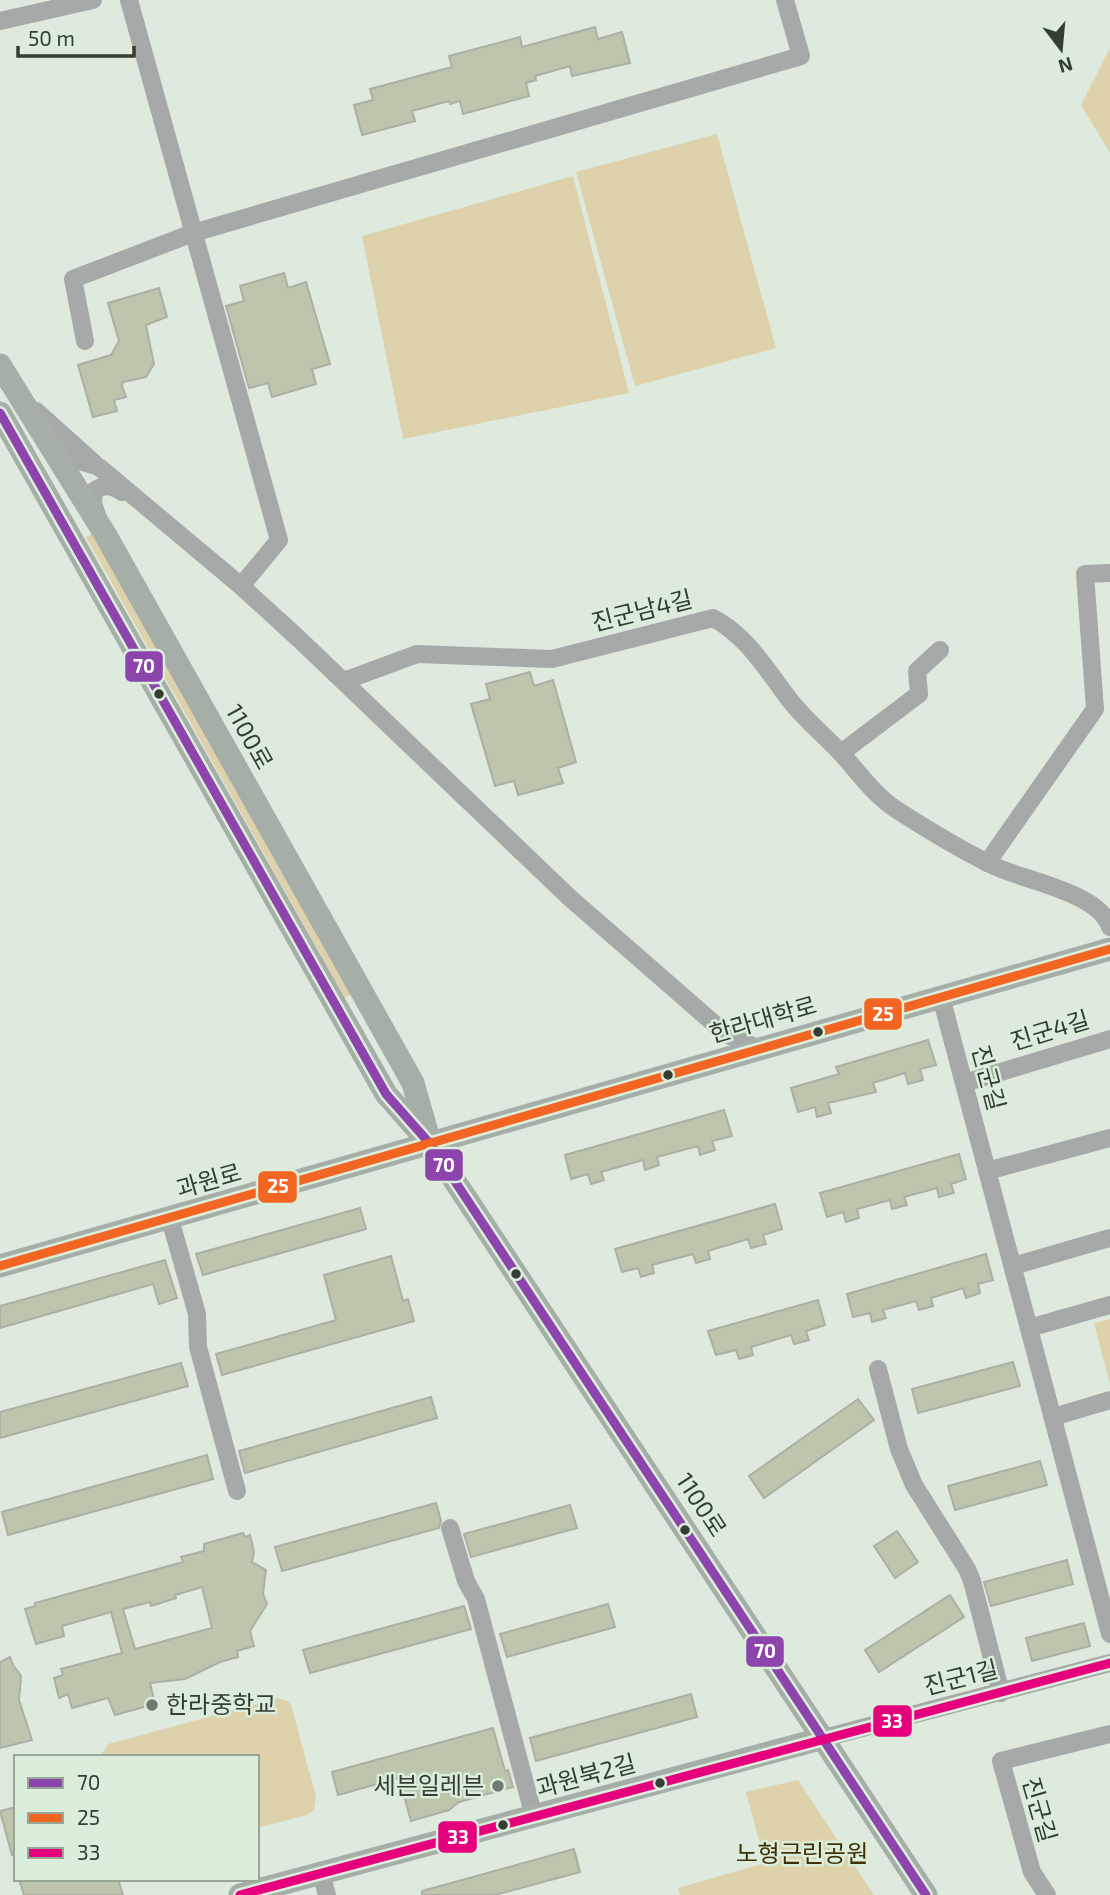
<svg xmlns="http://www.w3.org/2000/svg" width="1110" height="1895" font-family="'Exo 2','Noto Sans KR',sans-serif">
<style>
.green{fill:#ddd2ac}
.building{fill:#bdc5ac;stroke:#abb0a7;stroke-width:2;fill-rule:evenodd}
.lines{fill:none;stroke-linecap:round;stroke-linejoin:round}
.minor{stroke:#a5aaa8;stroke-width:18}
.major{stroke:#a6aea8;stroke-width:23}
.bus-1-casing{stroke:#dbeedb;stroke-width:14}
.bus-2-casing{stroke:#dbeedb;stroke-width:14}
.bus-3-casing{stroke:#dbeedb;stroke-width:14}
.bus-1{stroke:#8e44ad;stroke-width:9}
.bus-2{stroke:#f26522;stroke-width:9}
.bus-3{stroke:#e5007d;stroke-width:9}
.bus-dot{fill:#353d35;stroke:#dbeedb;stroke-width:2.5}
.poi-dot{fill:#707a70;stroke:#dbeedb;stroke-width:2.5}
.labels{text-anchor:middle;stroke-width:5;stroke-linejoin:round;paint-order:stroke}
.street-label{font-size:24px;fill:#353d35;stroke:#dbeedb}
.poi-label{font-size:24px;fill:#353d35;stroke:#dbeedb;text-anchor:start}
.park-label{font-size:24px;fill:#423005;stroke:#dbeedb}
.line-badge{stroke:#dbeedb;stroke-width:2.5}
.badge-label{font-size:19px;text-anchor:middle;font-weight:bold;fill:#fff}
</style>
<rect width="100%" height="100%" fill="#dfeadf"/>
<g class="green">
<path d="M1110 48V153L1081 105Z"/>
<path d="M717 134 776 348 635 386 576 172Z"/>
<path d="M573 176 629 393 403 439 362 236Z"/>
<path d="M93 533 352 994 345 998 86 537Z"/>
<path d="M1110 1319V1384L1094 1323Z"/>
<path d="M278 1698 289 1702 292 1708 316 1797 314 1810 307 1815 257 1828V1757H100L108 1744Z"/>
<path d="M798 1780 874 1895H680L678 1888 765 1863 746 1792Z"/>
</g>
<g class="building">
<path d="M595 27 598 39 622 32 630 63 572 76 570 66 535 76 536 80 526 83 529 96 463 114 460 101 450 104 449 101 412 111 415 121 362 135 354 105 373 100 370 89 452 67 449 56 520 37 522 47Z"/>
<path d="M284 273 288 288 306 282 330 364 312 369 316 384 272 397 268 383 249 388 226 306 244 301 240 286Z"/>
<path d="M159 288 167 317 146 325 154 364 146 377 123 382 122 386 126 397 114 400 117 411 93 417 78 365 111 355 119 341 108 303Z"/>
<path d="M530 672 534 686 553 680 576 762 558 768 563 783 518 795 514 781 495 786 471 704 490 699 486 684Z"/>
<path d="M928 1040 936 1065 920 1069 923 1080 908 1084 905 1073 873 1083 876 1092 828 1103 831 1113 817 1117 815 1107 798 1112 791 1088 839 1074 836 1067Z"/>
<path d="M724 1110 732 1136 712 1141 715 1150 700 1155 698 1146 657 1157 659 1165 645 1170 643 1160 601 1172 604 1180 591 1184 588 1174 571 1179 565 1155Z"/>
<path d="M959 1154 966 1179 951 1184 954 1193 939 1197 937 1188 904 1197 907 1205 892 1209 890 1200 857 1209 859 1218 846 1222 843 1212 827 1217 820 1193Z"/>
<path d="M775 1204 782 1229 763 1235 766 1244 751 1248 748 1239 708 1251 710 1259 696 1263 693 1254 652 1265 654 1273 641 1277 638 1268 622 1272 615 1249Z"/>
<path d="M360 1208 366 1229 203 1275 196 1254Z"/>
<path d="M986 1254 993 1280 978 1284 980 1293 966 1298 963 1288 931 1298 933 1306 919 1310 916 1301 883 1310 886 1318 872 1322 870 1313 853 1317 847 1294Z"/>
<path d="M391 1256 403 1301 408 1299 414 1321 222 1375 216 1354 336 1320 324 1275Z"/>
<path d="M165 1260 177 1298 159 1304 153 1284 0 1328V1306Z"/>
<path d="M818 1300 825 1325 806 1331 809 1340 794 1344 791 1335 751 1347 753 1355 739 1359 736 1350 716 1355 708 1331Z"/>
<path d="M1013 1362 1020 1386 918 1413 912 1389Z"/>
<path d="M181 1363 188 1386 0 1438V1412Z"/>
<path d="M431 1397 437 1418 245 1473 239 1451Z"/>
<path d="M858 1399 874 1420 764 1498 749 1476Z"/>
<path d="M207 1455 213 1479 8 1535 2 1512Z"/>
<path d="M1040 1461 1047 1485 955 1510 948 1486Z"/>
<path d="M436 1503 441 1521 439 1528 282 1571 275 1547Z"/>
<path d="M570 1505 577 1528 471 1557 464 1534Z"/>
<path d="M897 1531 918 1562 895 1578 874 1546Z"/>
<path d="M243 1533 245 1537 250 1535 254 1552 252 1562 266 1570 263 1594 267 1604 250 1631 254 1646 237 1651 238 1657 220 1662 185 1679 150 1683 155 1704 115 1715 108 1698 72 1708 68 1694 59 1698 54 1678 63 1675 61 1669 122 1653 111 1612 62 1626 64 1636 36 1644 25 1609 35 1606V1603L183 1562 181 1557 204 1551V1544ZM202 1587 212 1628 135 1649 123 1609 150 1602 151 1606 176 1598 175 1595Z"/>
<path d="M1067 1560 1073 1584 991 1606 984 1582Z"/>
<path d="M950 1595 964 1617 879 1672 865 1650Z"/>
<path d="M608 1604 615 1627 507 1657 500 1634Z"/>
<path d="M464 1606 471 1629 310 1673 303 1650Z"/>
<path d="M1084 1623 1090 1646 1032 1661 1026 1638Z"/>
<path d="M10 1657 13 1665 21 1676 19 1700 32 1740 0 1748V1662Z"/>
<path d="M691 1694 697 1717 536 1761 530 1738Z"/>
<path d="M493 1728 505 1771 508 1770 513 1787 459 1802 449 1810 411 1821 399 1778 338 1795 332 1772Z"/>
<path d="M16 1807V1855H12L0 1811Z"/>
<path d="M574 1849 580 1872 495 1895H422V1891Z"/>
<path d="M19 1879H118L123 1895H24Z"/>
</g>
<g class="lines">
<g class="minor">
<path d="M129 0 279 540 241 586"/>
<path d="M0 21 93 0"/>
<path d="M85 341 73 279 193 233 801 56 785 0"/>
<path d="M36 411 94 463"/>
<path d="M58 459 76 460 99 467 241 586 299 639 570 898 726 1034 759 1049"/>
<path d="M97 515 93 503 94 491C104 483 113 486 122 492"/>
<path d="M344 681 417 654 552 659 713 618C747 636 766 669 789 699 804 719 824 735 841 753 859 773 874 795 897 810 928 830 961 850 994 866 1022 880 1099 892 1110 927"/>
<path d="M841 753 919 694 917 671 940 650"/>
<path d="M987 863 1095 709 1085 574 1110 573"/>
<path d="M941 997 1110 1634"/>
<path d="M964 1083 1110 1039"/>
<path d="M987 1171 1110 1138"/>
<path d="M170 1219 197 1314 198 1347 237 1491"/>
<path d="M1013 1266 1110 1238"/>
<path d="M1029 1328 1110 1305"/>
<path d="M878 1369 899 1449 914 1485 967 1569 972 1581 1001 1693"/>
<path d="M1053 1417 1110 1400"/>
<path d="M450 1528 466 1581 476 1599 534 1817"/>
<path d="M824 1738 1110 1663"/>
<path d="M321 1873 327 1895"/>
<path d="M1047 1895 1032 1872 1001 1761 1110 1734"/>
</g>
<g class="major">
<path d="M0 365 105 534 413 1083 429 1139"/>
<path d="M0 413 386 1094 431 1145 926 1895"/>
<path d="M0 1266 1110 949"/>
<path d="M240 1895 824 1738"/>
</g>
<defs>
<path id="bus-1" d="M0 413 386 1094 431 1145 926 1895"/>
<path id="bus-2" d="M0 1266 1110 949"/>
<path id="bus-3" d="M240 1895 1110 1663"/>
</defs>
<use href="#bus-1" class="bus-1-casing"/>
<use href="#bus-2" class="bus-2-casing"/>
<use href="#bus-3" class="bus-3-casing"/>
<use href="#bus-1" class="bus-1"/>
<use href="#bus-2" class="bus-2"/>
<use href="#bus-3" class="bus-3"/>
</g>
<g class="bus-dot">
<circle cx="159" cy="694" r="6"/>
<circle cx="818" cy="1032" r="6"/>
<circle cx="668" cy="1075" r="6"/>
<circle cx="516" cy="1274" r="6"/>
<circle cx="685" cy="1530" r="6"/>
<circle cx="660" cy="1783" r="6"/>
<circle cx="503" cy="1825" r="6"/>
</g>
<g class="poi-dot">
<circle cx="152" cy="1705" r="7"/>
<circle cx="498" cy="1786" r="7"/>
</g>
<g class="labels">
<g class="street-label">
<text transform="translate(642 611) rotate(-14)" y="8">진군남4길</text>
<text transform="translate(249 737) rotate(61)" y="8">1100로</text>
<text transform="translate(763 1020) rotate(-16)" y="8">한라대학로</text>
<text transform="translate(1050 1031) rotate(-17)" y="8">진군4길</text>
<text transform="translate(988 1078) rotate(75)" y="8">진군길</text>
<text transform="translate(209 1181) rotate(-16)" y="8">과원로</text>
<text transform="translate(701 1505) rotate(57)" y="8">1100로</text>
<text transform="translate(961 1678) rotate(-14)" y="8">진군1길</text>
<text transform="translate(586 1776) rotate(-15)" y="8">과원북2길</text>
<text transform="translate(1039 1810) rotate(74)" y="8">진군길</text>
</g>
<g class="poi-label">
<text x="166" y="1713">한라중학교</text>
<text x="484" y="1794" text-anchor="end">세븐일레븐</text>
</g>
<g class="park-label">
<text x="802" y="1862">노형근린공원</text>
</g>
</g>
<g class="line-badge">
<rect x="124" y="650" width="40" height="33" rx="7" fill="#8e44ad"/>
<rect x="863" y="997" width="40" height="34" rx="7" fill="#f26522"/>
<rect x="424" y="1148" width="40" height="34" rx="7" fill="#8e44ad"/>
<rect x="257" y="1170" width="41" height="34" rx="7" fill="#f26522"/>
<rect x="745" y="1635" width="40" height="33" rx="7" fill="#8e44ad"/>
<rect x="872" y="1704" width="41" height="34" rx="7" fill="#e5007d"/>
<rect x="437" y="1820" width="41" height="34" rx="7" fill="#e5007d"/>
</g>
<g class="badge-label">
<text x="144" y="673">70</text>
<text x="883" y="1021">25</text>
<text x="444" y="1172">70</text>
<text x="278" y="1193">25</text>
<text x="765" y="1658">70</text>
<text x="892" y="1728">33</text>
<text x="458" y="1844">33</text>
</g>
<rect x="14" y="1755" width="245" height="126" fill="#dbeedb" stroke="#99a799" stroke-width="2"/>
<rect x="28" y="1778" width="35" height="10" fill="#8e44ad" stroke="#99a799" stroke-width="2"/>
<text x="77" y="1790" font-size="21" fill="#353d35">70</text>
<rect x="28" y="1813" width="35" height="10" fill="#f26522" stroke="#99a799" stroke-width="2"/>
<text x="77" y="1825" font-size="21" fill="#353d35">25</text>
<rect x="28" y="1848" width="35" height="10" fill="#e5007d" stroke="#99a799" stroke-width="2"/>
<text x="77" y="1860" font-size="21" fill="#353d35">33</text>
<g transform="translate(1061 49) rotate(164)" stroke="#dbeedb" stroke-width="5" paint-order="stroke">
<path d="M0-5L12 26L0 18L-12 26Z" fill="#353d35"/>
<text y="-10" font-size="19" font-weight="bold" text-anchor="middle" fill="#353d35">N</text>
</g>
<path d="M18 46v10h116v-10" fill="none" stroke="#353d35" stroke-width="3.5"/>
<text x="28" y="46" font-size="21" fill="#353d35" stroke="#dbeedb" stroke-width="5" paint-order="stroke">50 m</text>
</svg>
